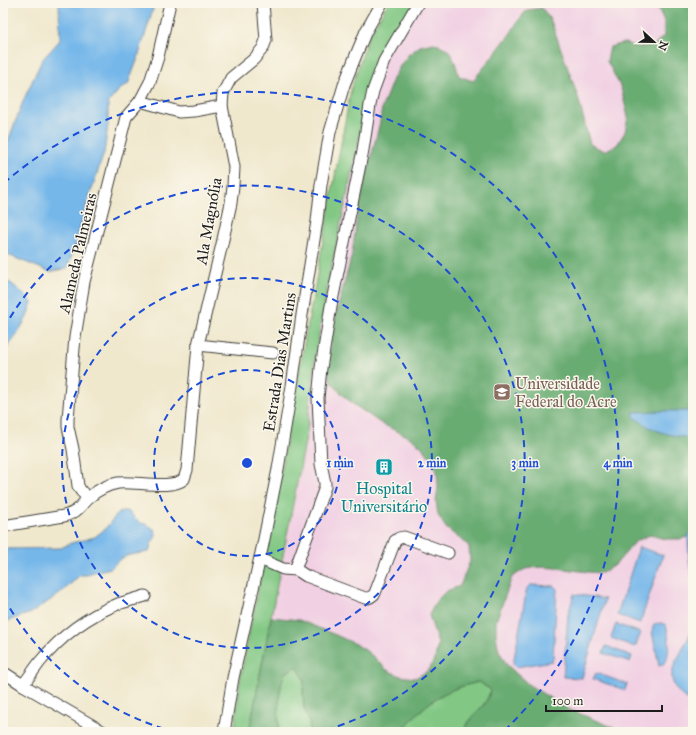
<svg xmlns="http://www.w3.org/2000/svg" width="696" height="735" font-family="'IM FELL Great Primer',serif">
<style>
.built{fill:#f1d0e3}
.green{fill:#82c884;stroke:#4f7250}
.forest{fill:#69ac72;stroke:#426447}
.water{fill:#76b7ea;stroke:#496a83}
.lines{fill:none;stroke-linecap:round;stroke-linejoin:round}
.minor-casing{stroke:#3c3b37;stroke-width:13}
.minor{stroke:#fff;stroke-width:11}
.ring{fill:none;stroke:#1d4ed8;stroke-width:2;stroke-dasharray:7 5}
.labels{text-anchor:middle;stroke-width:3;stroke-linejoin:round;paint-order:stroke}
.street-label{font-size:16px;fill:#1c1c1c;stroke:#fbf7ec}
.education-label{font-size:16px;fill:#785e54;stroke:#fbf7ec;text-anchor:start}
.culture-label{font-size:16px;fill:#0d838f;stroke:#fbf7ec}
.centre{fill:#1d4ed8;stroke:#fbf7ec;stroke-width:2}
.ring-label{font-size:12px;text-anchor:middle;font-weight:bold;fill:#1d4ed8;stroke:#fbf7ec;stroke-width:3;stroke-linejoin:round;paint-order:stroke}
</style>
<rect width="100%" height="100%" fill="#fbf7ec"/>
<filter id="ink" filterUnits="userSpaceOnUse"><feTurbulence type="fractalNoise" baseFrequency=".025" numOctaves="2"/><feDisplacementMap in="SourceGraphic" scale="8" xChannelSelector="R" yChannelSelector="G"/><feConvolveMatrix kernelMatrix="1 2 1 2 8 2 1 2 1" color-interpolation-filters="sRGB"/></filter>
<filter id="wash" filterUnits="userSpaceOnUse"><feTurbulence type="fractalNoise" baseFrequency=".012" numOctaves="4" result="noise"/><feDisplacementMap in="SourceGraphic" scale="16" xChannelSelector="R" yChannelSelector="G"/><feGaussianBlur stdDeviation="0.9" result="paint"/><feColorMatrix in="noise" values="0 0 0 0 0 0 0 0 0 0 0 0 0 0 0 0 0 1.4 0 .05"/><feComposite in="paint" operator="in"/></filter>
<g filter="url(#wash)">
<rect width="100%" height="100%" fill="#f0e8cd"/>
<path class="built" d="M414 3H693V732H249L271 617 307 432 316 352 327 289 375 65Z"/>
<g class="green">
<path d="M388 3H414L375 65 327 289 316 352 307 432 271 617 249 732H234L240 680 275 503 351 89 369 35Z"/>
<path d="M297 666 304 680 303 694 304 708 309 722 310 732H279C278 710 278 695 284 674Z"/>
<path d="M479 682 491 690C489 695 487 701 483 705 476 714 468 721 463 732H402C406 726 411 720 416 715 436 695 452 688 479 682Z"/>
</g>
<path class="forest" d="M649 3H693V411L633 412 675 436 693 438V526L688 537 680 539H665L650 535 636 541 616 564 602 573 588 572 556 568 540 567 525 569 512 577 496 621V636L499 651 507 665 529 685 568 709 625 732H463L466 726 474 715 485 704 491 690 479 682C452 688 436 695 416 715 411 720 406 726 402 732H310L309 722 304 708 303 694 304 680 297 666 284 674C278 695 278 710 279 732H249L271 617 299 620 338 636 351 642 364 649 376 659 387 670 400 676 415 678 428 671 435 658 438 644 429 615 436 601 446 591 460 586 470 561 469 546 446 528 438 515 436 501 438 487 437 472 431 458 421 446 409 437 382 424 353 404 342 394 332 383 327 369 331 340 337 311 352 254 358 210 365 181 380 122 382 107 393 79 400 66 408 55 420 46 434 43 448 49 455 62 459 76 473 81 510 34 518 21 527 10 542 8 551 21 556 35 578 97 590 144 604 151 617 145 625 132 628 117 621 88 607 61 610 47 624 43 638 47 653 46 664 36V21L658 8Z"/>
<g class="water">
<path d="M59 3H154L153 9 138 58 128 84 119 90 108 103V125L104 153 84 212 74 250 67 268 50 272 3 253V146L8 141 24 99 42 60 60 40Z"/>
<path d="M3 279 12 284 32 302 27 317 14 339 3 353Z"/>
<path d="M664 411H693V438C670 436 654 432 635 418L633 412Z"/>
<path d="M128 511 140 523 146 524 154 529 156 536 151 544 149 552 129 555 120 559 111 568 93 572 87 575H80L61 593 31 613 10 620 3 624V549L61 548 71 543 95 537 105 529 118 513Z"/>
<path d="M693 526V583L689 560 688 537Z"/>
<path d="M639 547 663 555 640 623 617 615Z"/>
<path d="M530 585 554 586 557 589 553 658 552 661 516 667 513 664 527 588Z"/>
<path d="M574 594 605 599 582 678 563 677 568 615Z"/>
<path d="M661 623 666 625C670 639 670 648 666 662L659 666 652 631 654 624Z"/>
<path d="M616 624 641 633 635 647 611 638Z"/>
<path d="M693 626V704C681 696 668 685 673 669 675 660 681 654 684 646 688 640 690 633 693 626Z"/>
<path d="M606 646 632 656 630 662 603 653Z"/>
<path d="M596 673 627 684 625 690 593 679Z"/>
</g>
</g>
<g filter="url(#ink)">
<g class="lines">
<defs>
<g id="minor">
<path d="M418 3 384 61 373 91 370 105 363 150 331 306 321 368 318 398 321 464 325 483V487L296 567 297 570 306 576 365 598C370 598 372 597 375 593L395 541 399 538 404 537 448 553"/>
<path d="M140 101 150 82 158 57 170 3"/>
<path d="M198 345 273 353"/>
<path d="M88 498 81 491 78 486 73 449 68 427V419L75 337 84 282 124 125 126 117 140 101 179 112 194 111 222 106"/>
<path d="M3 526 64 516C80 511 78 508 88 498 96 491 107 485 118 483 135 481 172 490 184 479L187 470 198 345 222 244 231 203 233 186 234 167 222 106 223 93 231 78 254 59 263 48 266 40 263 3"/>
<path d="M260 559 283 569 297 570"/>
<path d="M3 672 23 685 104 732"/>
<path d="M23 685C28 678 34 670 39 663 60 637 88 616 118 604 127 601 136 599 145 596"/>
<path d="M224 732 233 678 263 544 278 469 292 386 302 315 317 221 321 185 330 132 344 85 356 55 366 31 382 3"/>
</g>
</defs>
<use href="#minor" class="minor-casing"/>
<use href="#minor" class="minor"/>
</g>
</g>
<g class="ring">
<circle cx="247" cy="463" r="93"/>
<circle cx="247" cy="463" r="185"/>
<path d="M175 732A278 278 0 0 1 4 598M4 328A278 278 0 1 1 319 732"/>
<path d="M4 183A371 371 0 0 1 505 730"/>
</g>
<defs>
<symbol id="university-square" viewBox="-11 -11 22 22"><rect x="-9" y="-9" width="18" height="18" rx="4" fill="#8d6e63" stroke="#fbf7ec"/><path d="M0-5L7-2L0 1L-7-2ZM-4 1L0 2.5L4 1V4Q0 6-4 4Z" fill="#fff"/></symbol>
<symbol id="building-square" viewBox="-11 -11 22 22"><rect x="-9" y="-9" width="18" height="18" rx="4" fill="#0f9aa8" stroke="#fbf7ec"/><path d="M-4-6H4V6H1V3H-1V6H-4ZM-2.5-4.3h1.7v1.8h-1.7ZM.8-4.3h1.7v1.8H.8ZM-2.5-1h1.7V.8h-1.7ZM.8-1h1.7V.8H.8Z" fill="#fff"/></symbol>
</defs>
<g fill-rule="evenodd">
<use href="#university-square" x="492" y="382" width="20" height="20"/>
<use href="#building-square" x="374" y="457" width="20" height="20"/>
</g>
<g class="labels">
<g class="street-label">
<text transform="translate(208 221) rotate(-80)" y="6">Ala Magnólia</text>
<text transform="translate(77 253) rotate(-77)" y="6">Alameda Palmeiras</text>
<text transform="translate(279 362) rotate(-81)" y="6">Estrada Dias Martins</text>
</g>
<g class="education-label">
<text x="515" y="389">Universidade<tspan x="515" dy="18">Federal do Acre</tspan></text>
</g>
<g class="culture-label">
<text x="384" y="494">Hospital<tspan x="384" dy="18">Universitário</tspan></text>
</g>
</g>
<circle cx="247" cy="463" r="6" class="centre"/>
<g class="ring-label">
<text x="340" y="467">1 min</text>
<text x="432" y="467">2 min</text>
<text x="525" y="467">3 min</text>
<text x="618" y="467">4 min</text>
</g>
<rect width="696" height="735" fill="none" stroke="#fbf7ec" stroke-width="16"/>
<g transform="translate(654 42) rotate(112)" stroke="#fbf7ec" stroke-width="3" paint-order="stroke">
<path d="M0-3L7 15L0 10L-7 15Z" fill="#1c1c1c"/>
<text y="-6" font-size="11" font-weight="bold" text-anchor="middle" fill="#1c1c1c">N</text>
</g>
<path d="M546 705v6h116v-6" fill="none" stroke="#1c1c1c" stroke-width="2"/>
<text x="552" y="705" font-size="12" fill="#1c1c1c" stroke="#fbf7ec" stroke-width="3" paint-order="stroke">100 m</text>
</svg>
